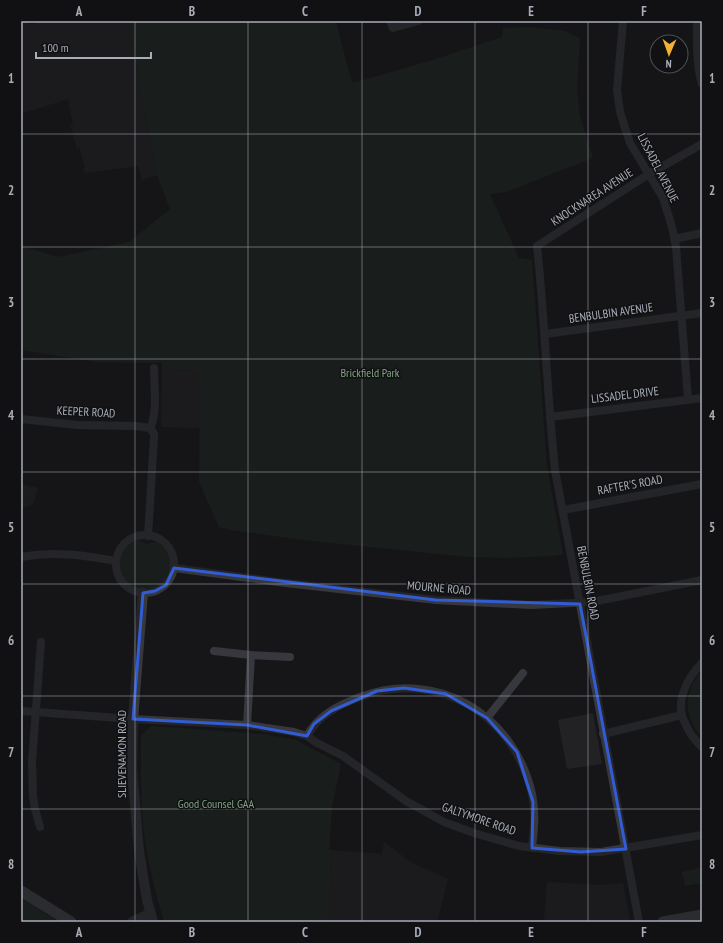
<svg xmlns="http://www.w3.org/2000/svg" width="723" height="943" font-family="'PT Sans Narrow',sans-serif">
<style>
.built{fill:#222225}
.green{fill:#1e261f}
.lines{fill:none;stroke-linecap:round;stroke-linejoin:round}
.minor{stroke:#37383d;stroke-width:8}
.tertiary{stroke:#37383d;stroke-width:10}
.secondary{stroke:#45474d;stroke-width:11}
.marked{fill:none;stroke:#325cd3;stroke-width:3;stroke-linejoin:round}
.grid{fill:none;stroke:#a8adb8;stroke-width:1;stroke-opacity:0.55}
.labels{text-anchor:middle;stroke-width:3;stroke-linejoin:round;paint-order:stroke}
.street-label{font-size:12px;fill:#a8adb8;stroke:#111113}
.park-label{font-size:12px;fill:#7fa381;stroke:#111113}
.neatline{fill:none;stroke:#a8adb8;stroke-width:1.5}
.grid-label{font-size:13px;text-anchor:middle;font-weight:bold;fill:#a8adb8}
</style>
<rect width="100%" height="100%" fill="#161618"/>
<g class="built">
<path d="M21 21H28L29 25 44 21H129L140 89 157 175 142 180 138 166 85 173 83 168H85L80 148 77 149 70 124H73L68 99 21 114Z"/>
<path d="M162 370 200 371V428L161 427Z"/>
<path d="M21 484 38 488 33 505 21 508Z"/>
<path d="M593 713 602 764 567 769 558 720Z"/>
<path d="M384 842 412 863 448 879 437 922H329L331 850 382 854Z"/>
<path d="M547 882 601 885 623 883 630 920 617 922H544Z"/>
</g>
<g class="green">
<path d="M129 21H336L347 65 353 83 433 60 502 37 503 28 529 27 565 31 580 38 577 89 580 116 593 158 506 192 490 194 519 258 532 260 547 467 563 554 551 556 509 558 468 557 303 540 231 530 219 527 199 482 200 371 162 370V363L97 362 21 350V246L58 257 129 242 170 209 157 175 140 89Z"/>
<path d="M21 486 34 489 31 504 21 502Z"/>
<path d="M138 540 146 544 156 542C165 547 170 555 170 565 169 601 113 594 120 559 122 550 129 544 138 540Z"/>
<path d="M702 671V737C683 718 683 690 702 671Z"/>
<path d="M151 726 264 734 296 740 341 764 332 806 329 850H331L329 922H164C157 897 150 872 146 847 140 810 141 773 141 736Z"/>
<path d="M700 868 702 883 685 886 682 872Z"/>
<path d="M21 897 58 922H21Z"/>
</g>
<g class="lines">
<g class="minor">
<path d="M390 21 393 28 418 21"/>
<path d="M623 21 617 90 620 112 630 143 663 198 672 227 676 247 688 399"/>
<path d="M697 21C697 42 696 64 702 84"/>
<path d="M674 239 702 233"/>
<path d="M545 334 702 313"/>
<path d="M550 417 702 398"/>
<path d="M21 419 77 425 136 426 150 428"/>
<path d="M150 428C158 414 154 384 154 368"/>
<path d="M563 510 702 484"/>
<circle cx="145" cy="564" r="29"/>
<path d="M148 536 154 437V434L150 428"/>
<path d="M21 557C54 551 83 555 116 561"/>
<path d="M174 568 286 583 436 600 531 605 592 602 702 580"/>
<path d="M214 651 251 655 290 657"/>
<path d="M702 663C689 676 677 697 682 716 684 722 687 727 690 733 694 738 697 743 702 747"/>
<path d="M21 711 133 719 247 725 294 732 307 736 317 743 343 756 406 801 444 822 474 833 519 846 560 851 601 852 702 835"/>
<path d="M487 718 523 673"/>
<path d="M247 725 251 655"/>
<path d="M603 734 682 715"/>
<path d="M307 736C318 715 339 705 360 697 437 668 514 714 532 794 536 812 534 830 532 848"/>
<path d="M40 827 35 809 33 796 32 762 41 642"/>
<path d="M639 922 555 470C547 395 545 321 537 246L649 174 702 144"/>
</g>
<g class="tertiary">
<path d="M143 593 133 719 132 769 139 851 147 900 153 922"/>
<path d="M132 922 151 913"/>
</g>
<g class="secondary">
<path d="M21 891 71 922"/>
<path d="M663 922 702 915"/>
</g>
</g>
<path d="M0 0H723V943H0ZM174 568 436 600 580 604 626 849 581 852 532 848 533 802 517 752 487 718 446 694 404 688 377 691 331 711 314 724 307 736 247 725 133 719 143 593 155 591 166 585Z" fill="#161618" fill-opacity=".55" fill-rule="evenodd"/>
<path class="marked" d="M174 568 436 600 580 604 626 849 581 852 532 848 533 802 517 752 487 718 446 694 404 688 377 691 331 711 314 724 307 736 247 725 133 719 143 593 155 591 166 585Z"/>
<path class="grid" d="M135 21V922M248 21V922M362 21V922M475 21V922M588 21V922M21 134H702M21 247H702M21 359H702M21 472H702M21 584H702M21 696H702M21 809H702"/>
<g class="labels">
<g class="street-label">
<text transform="translate(658 168) rotate(63)" y="4">LISSADEL AVENUE</text>
<text transform="translate(592 197) rotate(-33)" y="4">KNOCKNAREA AVENUE</text>
<text transform="translate(611 313) rotate(-8)" y="4">BENBULBIN AVENUE</text>
<text transform="translate(625 395) rotate(-7)" y="4">LISSADEL DRIVE</text>
<text transform="translate(86 412) rotate(3)" y="4">KEEPER ROAD</text>
<text transform="translate(630 485) rotate(-10)" y="4">RAFTER'S ROAD</text>
<text transform="translate(588 583) rotate(79)" y="4">BENBULBIN ROAD</text>
<text transform="translate(439 588) rotate(5)" y="4">MOURNE ROAD</text>
<text transform="translate(122 754) rotate(-90)" y="4">SLIEVENAMON ROAD</text>
<text transform="translate(479 819) rotate(19)" y="4">GALTYMORE ROAD</text>
</g>
<g class="park-label">
<text x="370" y="377">Brickfield Park</text>
<text x="216" y="808">Good Counsel GAA</text>
</g>
</g>
<rect width="723" height="943" fill="none" stroke="#111113" stroke-width="44"/>
<g transform="translate(669 54) rotate(182)"><circle r="19" fill="#111113" stroke="#4d4f55"/>
<path d="M0-3L7 15L0 10L-7 15Z" fill="#f2b134"/>
<text y="-6" font-size="11" font-weight="bold" text-anchor="middle" fill="#a8adb8">N</text>
</g>
<path d="M36 52v6h115v-6" fill="none" stroke="#a8adb8" stroke-width="2"/>
<text x="42" y="52" font-size="12" fill="#a8adb8" stroke="#111113" stroke-width="3" paint-order="stroke">100 m</text>
<rect x="22" y="22" width="679" height="899" class="neatline"/>
<g class="grid-label">
<text x="79" y="16">A</text>
<text x="192" y="16">B</text>
<text x="305" y="16">C</text>
<text x="418" y="16">D</text>
<text x="531" y="16">E</text>
<text x="644" y="16">F</text>
<text x="11" y="83">1</text>
<text x="712" y="83">1</text>
<text x="11" y="195">2</text>
<text x="712" y="195">2</text>
<text x="11" y="307">3</text>
<text x="712" y="307">3</text>
<text x="11" y="420">4</text>
<text x="712" y="420">4</text>
<text x="11" y="532">5</text>
<text x="712" y="532">5</text>
<text x="11" y="645">6</text>
<text x="712" y="645">6</text>
<text x="11" y="757">7</text>
<text x="712" y="757">7</text>
<text x="11" y="869">8</text>
<text x="712" y="869">8</text>
<text x="79" y="937">A</text>
<text x="192" y="937">B</text>
<text x="305" y="937">C</text>
<text x="418" y="937">D</text>
<text x="531" y="937">E</text>
<text x="644" y="937">F</text>
</g>
</svg>
